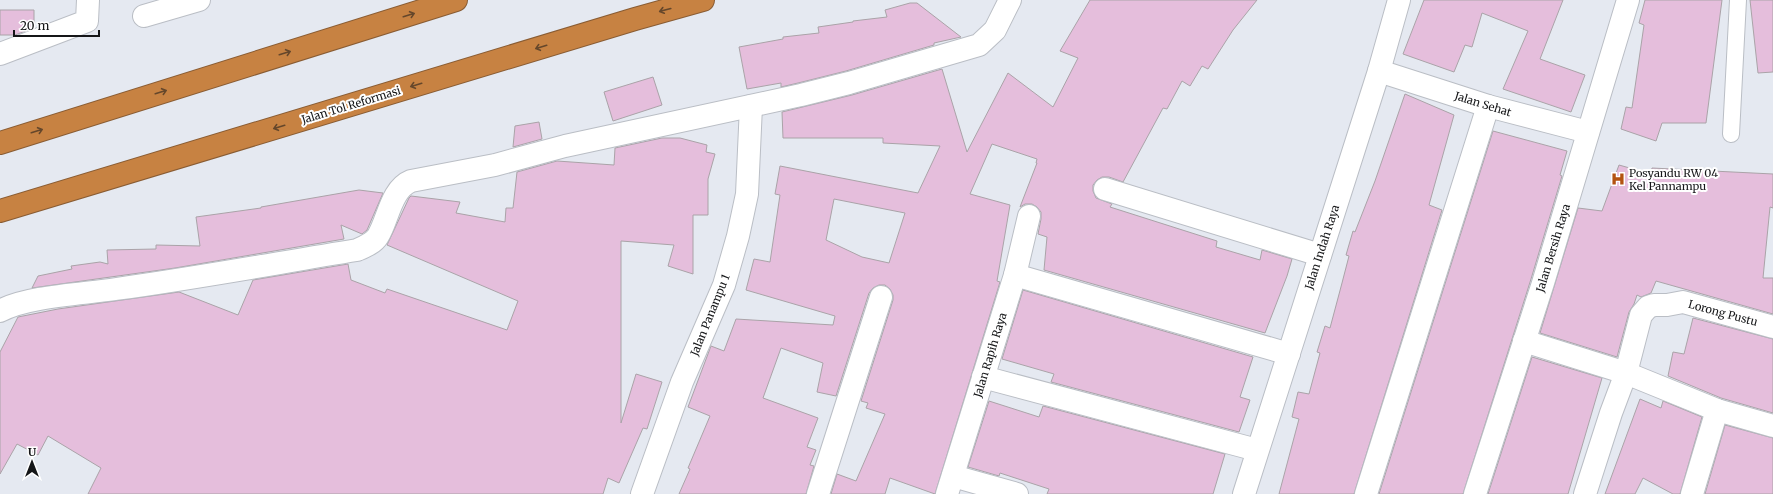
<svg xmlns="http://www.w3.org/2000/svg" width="1773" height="494" font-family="Merriweather,serif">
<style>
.building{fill:#e5bedc;stroke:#aaa3a8;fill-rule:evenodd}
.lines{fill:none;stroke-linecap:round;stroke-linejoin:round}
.service-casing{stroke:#babec5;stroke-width:18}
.minor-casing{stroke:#babec5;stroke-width:24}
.motorway-casing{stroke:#895c33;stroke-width:24}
.service{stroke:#fff;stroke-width:16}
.minor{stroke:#fff;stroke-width:22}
.motorway{stroke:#c78242;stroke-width:22}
.oneway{stroke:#65472b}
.labels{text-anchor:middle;stroke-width:4;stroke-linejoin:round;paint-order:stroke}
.street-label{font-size:11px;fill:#151618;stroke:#fff}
.poi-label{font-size:11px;fill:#151618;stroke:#fff;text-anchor:start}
</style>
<rect width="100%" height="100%" fill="#e5e9f1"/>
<g class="building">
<path d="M1090 0H1257L1233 30 1208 69 1202 66 1190 86 1182 81 1167 109 1163 108 1123 182 1109 177H1102L1097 180 1093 185V191L1096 198 1112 204 1110 207 1217 241 1216 247 1260 260 1262 250 1292 259 1287 276 1265 333 1044 270 1047 237 1038 234 1041 219V212L1037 207 1032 204H1025L1020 207 1037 163H1036L1037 159 992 144 970 194 1010 205 997 281 1000 282 935 494 890 478 885 494H831L837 474 856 481 885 414 866 408 868 403 861 401 893 300V295L890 289 885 285H879L873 288 869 293 836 396 817 392 823 363 781 348 763 398 818 418 807 447 816 450 810 465 814 466 806 494H679L690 469 688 468 710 416 688 407 711 346 724 351 736 319 833 325 835 316 746 290 754 259 770 262 780 195 775 194 780 166 918 193 940 146 883 143V138H783L782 112 852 95 942 69 967 152 1008 73 1053 107 1078 58 1060 51ZM834 199 905 213 889 263 862 257 826 240Z"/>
<path d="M1424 0H1563L1540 59 1585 75 1571 112 1503 89 1528 31 1482 13 1472 47 1465 45 1454 72 1403 54Z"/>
<path d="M1645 0H1722L1706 123H1662L1656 141 1621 129 1626 107 1632 108 1644 25 1639 23Z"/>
<path d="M1750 0H1773V72L1758 73Z"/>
<path d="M910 3H917L961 37 934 43V45L846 71 798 83 781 87V83L747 89 739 47 783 39V37L819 33 818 27 853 22V21L887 17 885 10Z"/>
<path d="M0 10H34V28L15 35H0Z"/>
<path d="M653 77 662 105 613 121 604 92Z"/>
<path d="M1405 94 1454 115 1429 205 1442 210 1354 494H1279L1299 419 1292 417 1298 392 1309 394 1320 353 1317 352 1325 326 1330 328 1342 283 1349 256 1346 255 1353 231 1355 232 1375 181Z"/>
<path d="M539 122 542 139 513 147 515 126Z"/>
<path d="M1493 131 1567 151 1560 175 1562 176 1531 279 1463 494H1379Z"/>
<path d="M662 138H680L707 145 706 152 715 154 708 179V215H693V274L668 266 674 245 621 241V423L636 374 662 382 647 429 643 428 619 483 608 478 603 494H88L101 468 48 436 38 455 17 444 0 474V352L18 317 58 309 179 292 238 315 253 280 348 264 351 280 385 293 387 289 507 330 518 301 387 245 409 198 411 196 460 202 456 213 505 222 506 208H513L517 172 557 161 614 165 615 148Z"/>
<path d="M1619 165 1651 174 1652 168 1773 174V208L1770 207 1763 278H1773V314L1656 281 1651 293 1641 297 1637 295 1634 304 1629 312 1617 357 1540 333 1578 208 1602 211Z"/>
<path d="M359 190 383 193 367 230 362 234 341 225 344 239 175 268 32 288 38 276 72 269 71 266 100 262 108 264 107 250 156 249V245L200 246 196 217 261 208V207Z"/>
<path d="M1023 290 1253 357 1240 397 1250 400 1239 432 1051 382 1054 374 1002 359Z"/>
<path d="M1693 318 1773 339V413L1721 398 1668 376 1673 352 1684 354Z"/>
<path d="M1532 357 1602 378 1568 494H1488Z"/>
<path d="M1640 399 1661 408 1663 401 1702 417 1680 494H1673L1643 478 1635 494H1605Z"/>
<path d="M989 401 1039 417 1043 406 1225 454 1213 494H1047L1049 489 1000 473 999 476 968 467Z"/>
<path d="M1725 425 1773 438V494H1705Z"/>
</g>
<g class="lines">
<defs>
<path id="service" d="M1731 134 1738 0"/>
<g id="minor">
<path d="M144 16 199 0"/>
<path d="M0 54 87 21 88 0"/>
<path d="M1379 71 1488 106 1588 132"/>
<path d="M1105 189 1320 255"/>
<path d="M1015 275 1289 354"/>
<path d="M0 311C27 296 84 294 116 289 197 278 277 263 357 250 364 247 374 243 378 236 388 220 391 189 411 181L495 165 565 146 801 95 849 83 979 45 995 30 1010 0"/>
<path d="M1524 341 1626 373 1717 410 1773 426"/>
<path d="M983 377 1257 450"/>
<path d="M953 476 1017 494"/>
<path d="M642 494 682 382 724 285 738 236 747 194 751 106"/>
<path d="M818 494 881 297"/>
<path d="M947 494 1015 275 1029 216"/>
<path d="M1244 494 1379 71 1399 0"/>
<path d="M1366 494 1488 106"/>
<path d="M1475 494 1543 283 1628 0"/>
<path d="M1585 494 1611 413 1626 373 1641 315 1648 307 1654 305H1667L1683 302 1773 327"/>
<path d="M1692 494 1717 410"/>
</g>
<g id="motorway">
<path d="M0 143 456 0"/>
<path d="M0 211 635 19 703 0"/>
</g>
</defs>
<use href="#service" class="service-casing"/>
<use href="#minor" class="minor-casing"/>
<use href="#motorway" class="motorway-casing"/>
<use href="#service" class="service"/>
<use href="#minor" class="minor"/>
<use href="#motorway" class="motorway"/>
</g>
<defs><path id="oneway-shaft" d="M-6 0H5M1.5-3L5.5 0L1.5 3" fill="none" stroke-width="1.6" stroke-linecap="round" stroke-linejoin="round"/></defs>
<g class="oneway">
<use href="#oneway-shaft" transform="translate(665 10) rotate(165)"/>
<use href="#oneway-shaft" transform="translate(409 15) rotate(-17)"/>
<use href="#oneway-shaft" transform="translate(541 47) rotate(163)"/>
<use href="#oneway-shaft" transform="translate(285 53) rotate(-17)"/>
<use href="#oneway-shaft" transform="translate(416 85) rotate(163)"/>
<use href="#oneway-shaft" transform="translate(161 92) rotate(-17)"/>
<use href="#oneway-shaft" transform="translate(279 127) rotate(163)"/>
<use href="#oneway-shaft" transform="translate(37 131) rotate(-17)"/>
</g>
<defs>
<symbol id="hospital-bare" viewBox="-9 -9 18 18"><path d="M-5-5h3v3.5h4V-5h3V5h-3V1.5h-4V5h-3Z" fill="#b35311" stroke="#fff" stroke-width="2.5" paint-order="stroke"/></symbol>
</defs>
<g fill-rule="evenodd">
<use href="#hospital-bare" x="1608" y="169" width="20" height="20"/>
</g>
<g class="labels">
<g class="street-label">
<text transform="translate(1483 104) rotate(17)" y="4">Jalan Sehat</text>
<text transform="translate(351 105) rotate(-17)" y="4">Jalan Tol Reformasi</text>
<text transform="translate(1322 247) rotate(-72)" y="4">Jalan Indah Raya</text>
<text transform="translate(1553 248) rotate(-73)" y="4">Jalan Bersih Raya</text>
<text transform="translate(1723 313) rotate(15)" y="4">Lorong Pustu</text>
<text transform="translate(710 315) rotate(-68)" y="4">Jalan Panampu 1</text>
<text transform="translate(990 355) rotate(-73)" y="4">Jalan Rapih Raya</text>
</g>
<g class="poi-label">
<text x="1629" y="177">Posyandu RW 04<tspan x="1629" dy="13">Kel Pannampu</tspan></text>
</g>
</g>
<g transform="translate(32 462)" stroke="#ffffff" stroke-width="3" paint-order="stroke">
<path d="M0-3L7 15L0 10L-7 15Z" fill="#151618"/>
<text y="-6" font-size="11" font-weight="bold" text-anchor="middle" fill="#151618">U</text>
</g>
<path d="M14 30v6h85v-6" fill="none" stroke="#151618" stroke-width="2"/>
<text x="20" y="30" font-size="12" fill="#151618" stroke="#ffffff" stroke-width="3" paint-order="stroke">20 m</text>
</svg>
